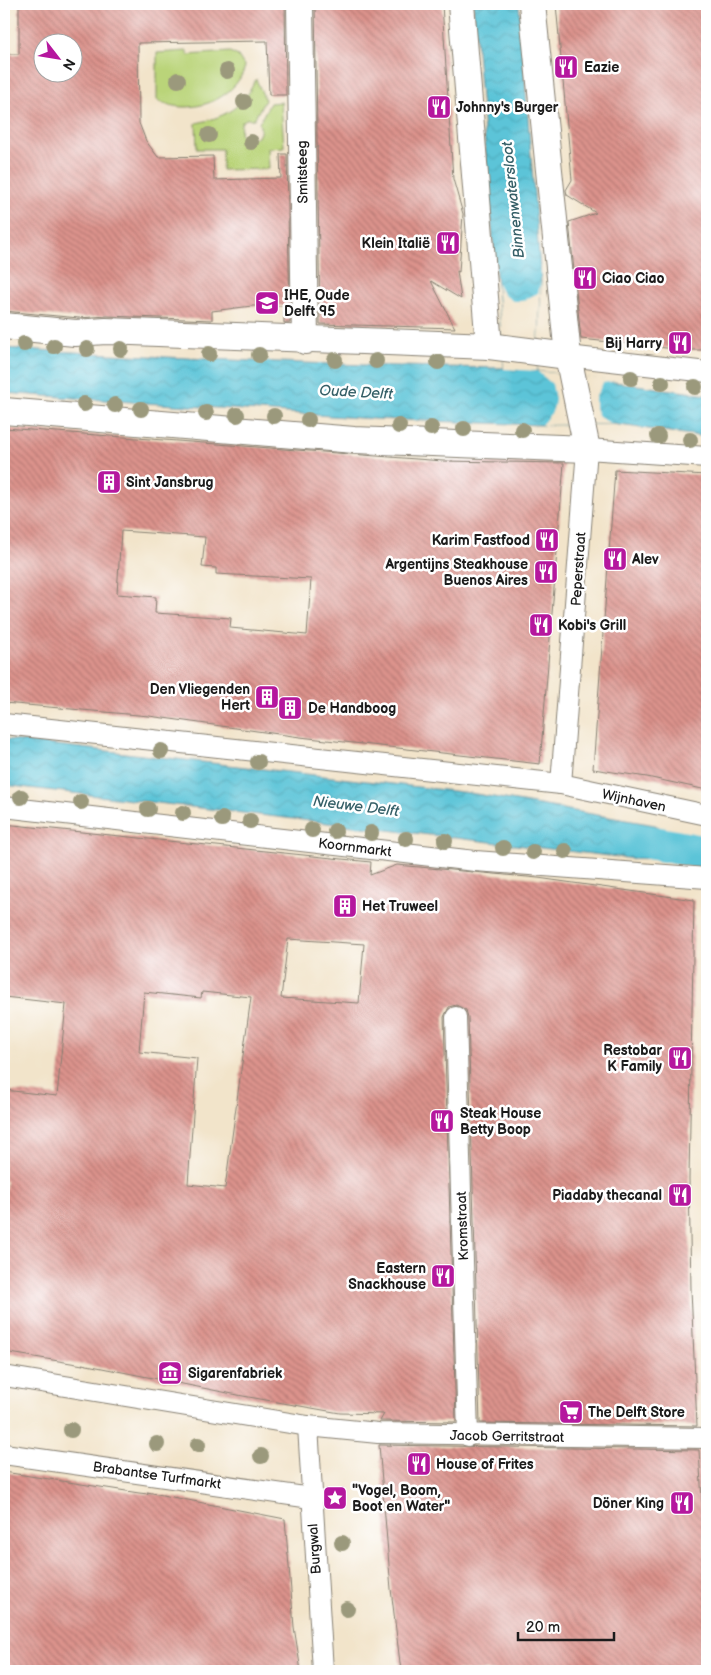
<svg xmlns="http://www.w3.org/2000/svg" width="711" height="1675" font-family="'Balsamiq Sans',sans-serif">
<style>
.grass{fill:#bad479;stroke:#6b784a}
.water{fill:url(#water-waves);stroke:#3c707a}
.pier{fill:#f2e4ca}
.lines{fill:none;stroke-linecap:round;stroke-linejoin:round}
.canal{stroke:#5bc4d8;stroke-width:34}
.building{fill:url(#building-back-hatch);fill-rule:evenodd}
.pedestrian-casing{stroke:#878073;stroke-width:22}
.minor-casing{stroke:#878073;stroke-width:28}
.pedestrian{stroke:#fff;stroke-width:20}
.minor{stroke:#fff;stroke-width:26}
.tree{fill:#9b997c}
.labels{text-anchor:middle;stroke-width:5;stroke-linejoin:round;paint-order:stroke}
.poi-label{font-size:14px;font-weight:bold;fill:#1c1c1c;stroke:#fff;text-anchor:start}
.street-label{font-size:14px;fill:#1c1c1c;stroke:#fff}
.water-label{font-size:15px;font-style:italic;fill:#355f67;stroke:#fff}
</style>
<defs>
<pattern id="water-waves" width="16" height="10" patternUnits="userSpaceOnUse" patternTransform="scale(1.25)"><rect width="16" height="10" fill="#5bc4d8"/><path d="M0 5q4-4 8 0t8 0" fill="none" stroke="#4fa8b9"/></pattern>
<pattern id="building-back-hatch" width="6" height="6" patternUnits="userSpaceOnUse" patternTransform="scale(1.25)"><rect width="6" height="6" fill="#dc938c"/><path d="M-1 5l2 2M0 0l6 6M5-1l2 2" fill="none" stroke="#b27772"/></pattern>
</defs>
<rect width="100%" height="100%" fill="#fff"/>
<filter id="ink" filterUnits="userSpaceOnUse"><feTurbulence type="fractalNoise" baseFrequency=".02" numOctaves="2"/><feDisplacementMap in="SourceGraphic" scale="10" xChannelSelector="R" yChannelSelector="G"/><feConvolveMatrix kernelMatrix="1 2 1 2 8 2 1 2 1" color-interpolation-filters="sRGB"/></filter>
<filter id="wash" filterUnits="userSpaceOnUse"><feTurbulence type="fractalNoise" baseFrequency=".0096" numOctaves="4" result="noise"/><feDisplacementMap in="SourceGraphic" scale="20" xChannelSelector="R" yChannelSelector="G"/><feGaussianBlur stdDeviation="1.12" result="paint"/><feColorMatrix in="noise" values="0 0 0 0 0 0 0 0 0 0 0 0 0 0 0 0 0 1.4 0 .05"/><feComposite in="paint" operator="in"/></filter>
<g filter="url(#wash)">
<rect width="100%" height="100%" fill="#f2e4ca"/>
<g class="grass">
<path d="M187 51 188 55 230 52 238 56 245 67C234 102 187 117 157 100V53Z"/>
<path d="M256 79 265 100 254 119H246L241 123 240 134 248 140 258 137 261 130 259 123 270 103 281 102 284 147 268 148 269 169 222 170V149H197L196 123C217 119 235 112 248 94 251 89 253 84 256 79Z"/>
</g>
<g class="water">
<path d="M473 4H519L541 282 537 371 707 395V437L612 424 541 425 373 419 4 393V348C170 358 337 366 504 368Z"/>
<path d="M4 739 470 793 655 825 674 835 672 857 635 859 4 785Z"/>
</g>
<path class="pier" d="M497 282 503 294 513 301H522L538 293 541 282 537 371 617 381 603 383 595 398V408L599 417 612 424 541 425 552 412 554 406 555 399 552 384 537 371 504 369Z"/>
<g class="lines">
<path class="canal" d="M627 838 707 853"/>
</g>
<g id="blocks">
<g class="building">
<path d="M19 4H285L286 95H269L267 41 138 43 139 123 146 141 158 157 213 156 214 180 281 178 280 154H287L290 323H284V306H252L212 311V320L107 316 79 318 4 311V54H19ZM42 42H72V72H42Z"/>
<path d="M315 4H442L453 179 463 214 459 272 457 271 461 299 431 281 455 328 320 324Z"/>
<path d="M556 4H707V350H685L581 339 569 222 596 213 567 195 566 190 572 180Z"/>
<path d="M4 428 443 461 564 463 540 764 300 737 149 716 4 703ZM121 531 205 537 202 567 216 568V574L311 579 307 635 230 628 231 618 155 613 156 597 117 594Z"/>
<path d="M615 470 707 475V790L647 777 593 769Z"/>
<path d="M4 824 371 862 370 875 397 865 538 878 694 900 689 1179 691 1289 697 1426 480 1423 468 1017 466 1010 456 1005 449 1007 444 1017 456 1422 380 1421 384 1414 340 1413 243 1396 82 1364 83 1365 4 1352V1222L6 1181H4V1090L57 1096 66 1004 4 997ZM288 939 364 944 359 1003 281 998ZM144 992 201 998 202 992 251 997 225 1188 188 1184 197 1058 139 1052Z"/>
<path d="M379 1445 699 1450 707 1585V1671H401L391 1589Z"/>
<path d="M4 1472 139 1493 148 1494 147 1492 285 1519 294 1627 301 1671H4Z"/>
</g>
</g>
</g>
<g filter="url(#ink)">
<use href="#blocks" fill-opacity="0" stroke="#878073" stroke-width="1"/>
<g class="lines">
<defs>
<g id="pedestrian">
<path d="M568 356 707 372"/>
<path d="M4 724 561 784 707 815"/>
<path d="M561 784 587 449 707 457"/>
<path d="M4 807 475 861 707 878"/>
<path d="M456 1017 468 1436"/>
<path d="M4 1376 308 1426 378 1433 707 1438"/>
<path d="M308 1426 323 1671"/>
<path d="M4 1454 311 1498"/>
</g>
<g id="minor">
<path d="M300 4 305 341"/>
<path d="M461 4 489 346"/>
<path d="M4 326 75 333 106 331 489 346 568 356"/>
<path d="M4 411 354 440 587 449 568 356 532 4"/>
</g>
</defs>
<use href="#pedestrian" class="pedestrian-casing"/>
<use href="#minor" class="minor-casing"/>
<use href="#pedestrian" class="pedestrian"/>
<use href="#minor" class="minor"/>
</g>
<g class="tree">
<circle cx="227" cy="71" r="8"/>
<circle cx="178" cy="80" r="8"/>
<circle cx="244" cy="102" r="8"/>
<circle cx="209" cy="135" r="8"/>
<circle cx="251" cy="142" r="8"/>
<circle cx="24" cy="344" r="8"/>
<circle cx="54" cy="346" r="8"/>
<circle cx="87" cy="349" r="8"/>
<circle cx="121" cy="349" r="8"/>
<circle cx="209" cy="354" r="8"/>
<circle cx="259" cy="355" r="8"/>
<circle cx="335" cy="360" r="8"/>
<circle cx="376" cy="361" r="8"/>
<circle cx="438" cy="362" r="8"/>
<circle cx="631" cy="378" r="8"/>
<circle cx="662" cy="383" r="8"/>
<circle cx="695" cy="387" r="8"/>
<circle cx="84" cy="404" r="8"/>
<circle cx="115" cy="405" r="8"/>
<circle cx="141" cy="409" r="8"/>
<circle cx="206" cy="413" r="8"/>
<circle cx="237" cy="415" r="8"/>
<circle cx="274" cy="416" r="8"/>
<circle cx="308" cy="420" r="8"/>
<circle cx="399" cy="426" r="8"/>
<circle cx="431" cy="428" r="8"/>
<circle cx="464" cy="429" r="8"/>
<circle cx="522" cy="430" r="8"/>
<circle cx="658" cy="436" r="8"/>
<circle cx="690" cy="440" r="8"/>
<circle cx="161" cy="751" r="8"/>
<circle cx="258" cy="762" r="8"/>
<circle cx="21" cy="797" r="8"/>
<circle cx="81" cy="802" r="8"/>
<circle cx="148" cy="809" r="8"/>
<circle cx="183" cy="813" r="8"/>
<circle cx="222" cy="819" r="8"/>
<circle cx="250" cy="821" r="8"/>
<circle cx="312" cy="830" r="8"/>
<circle cx="335" cy="831" r="8"/>
<circle cx="371" cy="833" r="8"/>
<circle cx="406" cy="839" r="8"/>
<circle cx="445" cy="841" r="8"/>
<circle cx="503" cy="848" r="8"/>
<circle cx="565" cy="851" r="8"/>
<circle cx="533" cy="852" r="8"/>
<circle cx="71" cy="1430" r="8"/>
<circle cx="157" cy="1444" r="8"/>
<circle cx="198" cy="1445" r="8"/>
<circle cx="261" cy="1456" r="8"/>
<circle cx="342" cy="1543" r="8"/>
<circle cx="347" cy="1609" r="8"/>
</g>
</g>
<defs>
<symbol id="restaurant-square" viewBox="-11 -11 22 22"><rect x="-9" y="-9" width="18" height="18" rx="4" fill="#b5179e" stroke="#fff"/><path d="M-5-6h1v4h1v-4h1v4h1v-4h1v5L-1.5 .5V6h-2V.5L-5-1ZM5-6V6H3V1.5H1.5Q1.5-4 5-6Z" fill="#fff"/></symbol>
<symbol id="school-square" viewBox="-11 -11 22 22"><rect x="-9" y="-9" width="18" height="18" rx="4" fill="#b5179e" stroke="#fff"/><path d="M0-5L7-2L0 1L-7-2ZM-4 1L0 2.5L4 1V4Q0 6-4 4Z" fill="#fff"/></symbol>
<symbol id="building-square" viewBox="-11 -11 22 22"><rect x="-9" y="-9" width="18" height="18" rx="4" fill="#b5179e" stroke="#fff"/><path d="M-4-6H4V6H1V3H-1V6H-4ZM-2.5-4.3h1.7v1.8h-1.7ZM.8-4.3h1.7v1.8H.8ZM-2.5-1h1.7V.8h-1.7ZM.8-1h1.7V.8H.8Z" fill="#fff"/></symbol>
<symbol id="museum-square" viewBox="-11 -11 22 22"><rect x="-9" y="-9" width="18" height="18" rx="4" fill="#b5179e" stroke="#fff"/><path d="M0-6L6-3V-2H-6V-3ZM-5-1h2V3h-2ZM-1-1h2V3h-2ZM3-1h2V3H3ZM-6 4H6V6H-6Z" fill="#fff"/></symbol>
<symbol id="supermarket-square" viewBox="-11 -11 22 22"><rect x="-9" y="-9" width="18" height="18" rx="4" fill="#b5179e" stroke="#fff"/><path d="M-6-5.5h2.5l.6 2H6L4.5 2H-2.5L-4.4-4H-6ZM-1.5 3.2a1.3 1.3 0 1 0 .1 0ZM3 3.2a1.3 1.3 0 1 0 .1 0Z" fill="#fff"/></symbol>
<symbol id="sight-square" viewBox="-11 -11 22 22"><rect x="-9" y="-9" width="18" height="18" rx="4" fill="#b5179e" stroke="#fff"/><path d="M0-6L1.8-2.2L6-1.7L2.9 1.2L3.7 5.4L0 3.3L-3.7 5.4L-2.9 1.2L-6-1.7L-1.8-2.2Z" fill="#fff"/></symbol>
</defs>
<g fill-rule="evenodd">
<use href="#restaurant-square" x="552" y="53" width="28" height="28"/>
<use href="#restaurant-square" x="425" y="93" width="28" height="28"/>
<use href="#restaurant-square" x="434" y="229" width="28" height="28"/>
<use href="#restaurant-square" x="571" y="264" width="28" height="28"/>
<use href="#school-square" x="253" y="289" width="28" height="28"/>
<use href="#restaurant-square" x="666" y="329" width="28" height="28"/>
<use href="#building-square" x="95" y="468" width="28" height="28"/>
<use href="#restaurant-square" x="533" y="526" width="28" height="28"/>
<use href="#restaurant-square" x="601" y="545" width="28" height="28"/>
<use href="#restaurant-square" x="532" y="558" width="28" height="28"/>
<use href="#restaurant-square" x="527" y="611" width="28" height="28"/>
<use href="#building-square" x="253" y="683" width="28" height="28"/>
<use href="#building-square" x="276" y="694" width="28" height="28"/>
<use href="#building-square" x="331" y="892" width="28" height="28"/>
<use href="#restaurant-square" x="666" y="1044" width="28" height="28"/>
<use href="#restaurant-square" x="428" y="1107" width="28" height="28"/>
<use href="#restaurant-square" x="666" y="1181" width="28" height="28"/>
<use href="#restaurant-square" x="429" y="1262" width="28" height="28"/>
<use href="#museum-square" x="156" y="1359" width="28" height="28"/>
<use href="#supermarket-square" x="557" y="1398" width="28" height="28"/>
<use href="#restaurant-square" x="405" y="1450" width="28" height="28"/>
<use href="#sight-square" x="321" y="1484" width="28" height="28"/>
<use href="#restaurant-square" x="668" y="1489" width="28" height="28"/>
</g>
<g class="labels">
<g class="poi-label">
<text x="584" y="72">Eazie</text>
<text x="456" y="112">Johnny's Burger</text>
<text x="430" y="248" text-anchor="end">Klein Italië</text>
<text x="602" y="283">Ciao Ciao</text>
<text x="284" y="300">IHE, Oude<tspan x="284" dy="16">Delft 95</tspan></text>
<text x="662" y="348" text-anchor="end">Bij Harry</text>
<text x="126" y="487">Sint Jansbrug</text>
<text x="530" y="545" text-anchor="end">Karim Fastfood</text>
<text x="632" y="564">Alev</text>
<text x="528" y="569" text-anchor="end">Argentijns Steakhouse<tspan x="528" dy="16">Buenos Aires</tspan></text>
<text x="558" y="630">Kobi's Grill</text>
<text x="250" y="694" text-anchor="end">Den Vliegenden<tspan x="250" dy="16">Hert</tspan></text>
<text x="308" y="713">De Handboog</text>
<text x="362" y="911">Het Truweel</text>
<text x="662" y="1055" text-anchor="end">Restobar<tspan x="662" dy="16">K Family</tspan></text>
<text x="460" y="1118">Steak House<tspan x="460" dy="16">Betty Boop</tspan></text>
<text x="662" y="1200" text-anchor="end">Piadaby thecanal</text>
<text x="426" y="1273" text-anchor="end">Eastern<tspan x="426" dy="16">Snackhouse</tspan></text>
<text x="188" y="1378">Sigarenfabriek</text>
<text x="588" y="1417">The Delft Store</text>
<text x="436" y="1469">House of Frites</text>
<text x="352" y="1495">"Vogel, Boom,<tspan x="352" dy="16">Boot en Water"</tspan></text>
<text x="664" y="1508" text-anchor="end">Döner King</text>
</g>
<g class="street-label">
<text transform="translate(302 172) rotate(-91)" y="5">Smitsteeg</text>
<text transform="translate(578 569) rotate(-86)" y="5">Peperstraat</text>
<text transform="translate(634 800) rotate(12)" y="5">Wijnhaven</text>
<text transform="translate(355 847) rotate(7)" y="5">Koornmarkt</text>
<text transform="translate(462 1226) rotate(-92)" y="5">Kromstraat</text>
<text transform="translate(507 1436) rotate(1)" y="5">Jacob Gerritstraat</text>
<text transform="translate(157 1475) rotate(8)" y="5">Brabantse Turfmarkt</text>
<text transform="translate(314 1549) rotate(-94)" y="5">Burgwal</text>
</g>
<g class="water-label">
<text transform="translate(513 200) rotate(-96)" y="5">Binnenwatersloot</text>
<text transform="translate(356 392) rotate(3)" y="5">Oude Delft</text>
<text transform="translate(356 806) rotate(7)" y="5">Nieuwe Delft</text>
</g>
</g>
<rect width="711" height="1675" fill="none" stroke="#fff" stroke-width="20"/>
<g transform="translate(58 58) rotate(121)"><circle r="24" fill="#ffffff" stroke="#a4a4a4"/>
<path d="M0-4L9 19L0 12L-9 19Z" fill="#b5179e"/>
<text y="-8" font-size="14" font-weight="bold" text-anchor="middle" fill="#1c1c1c">N</text>
</g>
<path d="M518 1632v8h96v-8" fill="none" stroke="#1c1c1c" stroke-width="2.5"/>
<text x="526" y="1632" font-size="15" fill="#1c1c1c" stroke="#ffffff" stroke-width="4" paint-order="stroke">20 m</text>
</svg>
